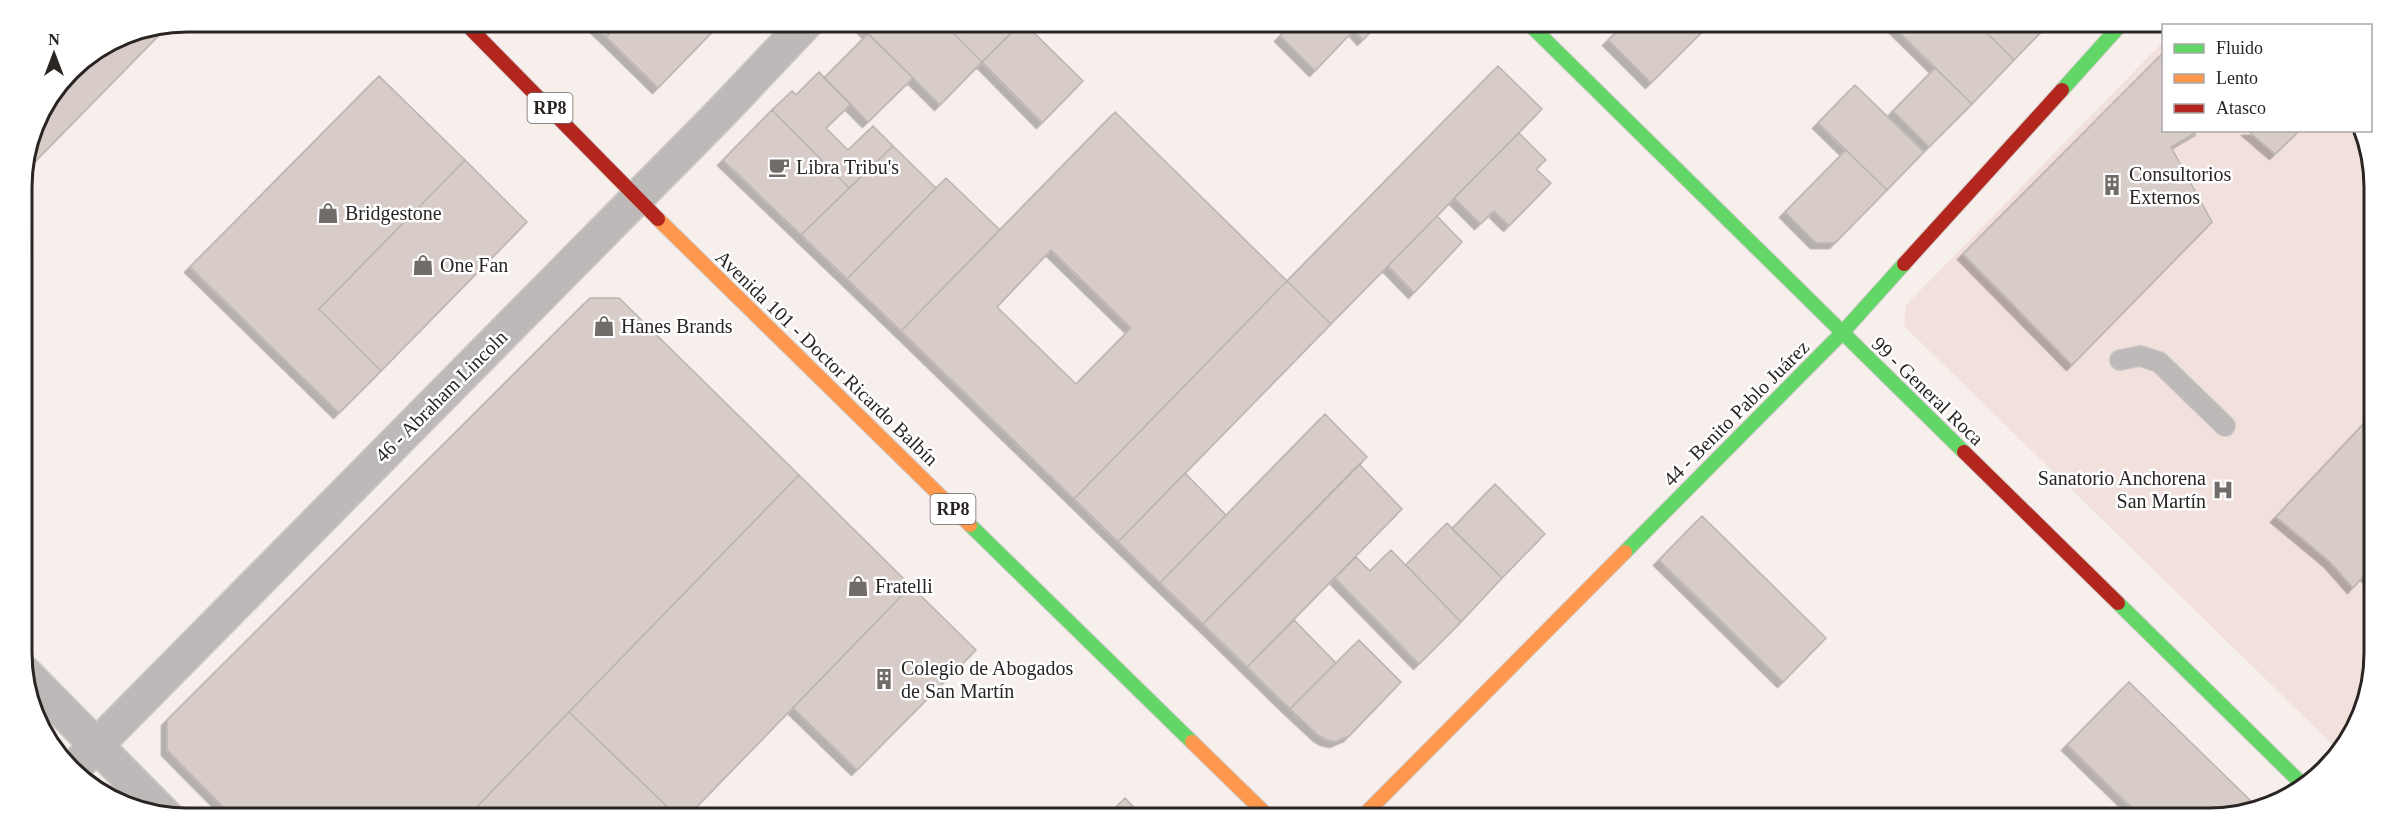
<svg xmlns="http://www.w3.org/2000/svg" width="2396" height="840" viewBox="0 0 2396 840" font-family="Georgia,serif">
	<style>
		.built { fill: #f1e0db }
		.building { fill: #d7ccc8; stroke: #bab4b1; stroke-width: 1.5; fill-rule: evenodd; filter: url(#shadow) }
		.lines { fill: none; stroke-linecap: round; stroke-linejoin: round }
		.lane-casing { stroke: #d1cbc9; stroke-width: 22 }
		.street-casing { stroke: #d1cbc9; stroke-width: 36 }
		.fast-casing { stroke: #d1cbc9; stroke-width: 16 }
		.slow-casing { stroke: #d1cbc9; stroke-width: 16 }
		.jam-casing { stroke: #d1cbc9; stroke-width: 16 }
		.lane { stroke: #bcb9b8; stroke-width: 20 }
		.street { stroke: #bcb9b8; stroke-width: 33 }
		.fast { stroke: #63d668; stroke-width: 14 }
		.slow { stroke: #ff974d; stroke-width: 14 }
		.jam { stroke: #b3261e; stroke-width: 14 }
		.labels { text-anchor: middle; dominant-baseline: central; stroke-width: 5; stroke-linejoin: round; paint-order: stroke }
		.shield { fill: #fff; stroke: #6a6665; stroke-width: 1.5 }
		.shield-label { font-size: 18px; font-weight: bold; fill: #2a2523 }
		.poi-label { font-size: 20px; fill: #2a2523; stroke: #fff; text-anchor: start }
		.street-label { font-size: 20px; fill: #2a2523; stroke: #fff }
		.rim { fill: none; stroke: #2a2523; stroke-width: 3 }
	</style>
	<defs>
		<filter id="shadow"><feDropShadow dx="-5.5" dy="5.5" stdDeviation="0" flood-color="#0004"/></filter>
	</defs>
	<rect width="100%" height="100%" fill="#f7efec"/>
	<path class="built" d="M2163,42L2164,130L2358,131L2374,165L2375,653L2366,706L2336,748L1904,326L1906,305Z"/>
	<path class="building" d="M589,21H622L606,37Z
		M622,21H723L658,88L606,37Z
		M860,21H941L982,62L940,105L858,23Z
		M941,21H1012L1018,26L982,62Z
		M1022,21H1042L1032,31Z
		M1295,21H1381L1363,40L1354,30L1315,71L1280,36Z
		M1628,21H1713L1651,83L1608,40Z
		M1888,21H1975L2014,60L1972,104Z
		M1975,21H2052L2014,60Z
		M2194,21H2209L2237,26H2190Z
		M1023,22L1083,81L1042,123L982,62Z
		M170,24L22,175L38,113L77,62L124,34Z
		M868,34L913,78L868,122L824,78Z
		M2164,52V130H2200L2171,147L2212,222L2072,365L1963,254Z
		M1498,66L1542,109L1331,324L1287,281Z
		M1935,68L1972,104L1929,147L1893,111Z
		M819,72L851,104L826,128L848,150L873,126L893,146L849,188L772,110L792,91L796,95Z
		M379,76L465,160L319,309L381,371L339,413L190,267Z
		M1855,85L1924,152L1887,190L1818,123Z
		M772,110L849,188L801,235L723,160Z
		M1115,112L1287,281L1074,499L901,331ZM1051,250L1131,328L1076,384L997,307Z
		M2247,130H2300L2275,154Z
		M1519,133L1546,160L1536,169L1551,183L1509,226L1494,211L1480,224L1454,198Z
		M893,146L936,188L847,279L801,235Z
		M1846,150L1887,190L1835,243H1816L1785,212Z
		M465,160L527,222L381,371L319,309Z
		M946,178L1000,230L901,331L847,279Z
		M1437,216L1462,242L1414,293L1388,266Z
		M1287,281L1331,324L1118,542L1074,499Z
		M590,298H619L799,475L465,819H235L167,750V720Z
		M2374,413L2375,583L2365,574L2353,588L2330,562L2276,517Z
		M1325,414L1367,457L1203,624L1160,583Z
		M1359,464L1402,509L1247,667L1203,624Z
		M1185,473L1226,515L1160,583L1118,542Z
		M799,475L911,586L685,819H680L569,712Z
		M1495,484L1545,534L1502,578L1452,529Z
		M1702,516L1826,638L1783,682L1659,560Z
		M1447,523L1502,578L1461,622L1406,565Z
		M1391,550L1461,622L1419,664L1335,578L1356,557L1370,571Z
		M911,586L976,650L857,770L793,708Z
		M1294,620L1336,663L1290,709L1247,667Z
		M1359,640L1401,682L1349,736L1335,742L1326,740L1319,736L1290,709Z
		M2129,682L2255,805L2220,819H2143L2067,745Z
		M569,712L680,819H465Z
		M1125,798L1145,819H1104Z"/>
	<g class="lines">
		<defs>
			<path id="lane" d="M2120,360L2140,356L2159,362L2225,426"/>
			<path id="street" d="M24,672L166,816
				M73,769L720,114L808,21"/>
			<path id="fast" d="M1526,21L1964,452
				M2062,90L2124,21
				M970,525L1192,742
				M1625,552L1842,333L1904,264
				M2118,603L2305,787"/>
			<path id="slow" d="M658,219L970,525
				M1192,742L1271,819
				M1360,819L1625,552"/>
			<path id="jam" d="M463,21L658,219
				M1904,264L2062,90
				M1964,452L2118,603"/>
		</defs>
		<use href="#lane" class="lane-casing"/>
		<use href="#street" class="street-casing"/>
		<use href="#fast" class="fast-casing"/>
		<use href="#slow" class="slow-casing"/>
		<use href="#jam" class="jam-casing"/>
		<use href="#lane" class="lane"/>
		<use href="#street" class="street"/>
		<use href="#fast" class="fast"/>
		<use href="#slow" class="slow"/>
		<use href="#jam" class="jam"/>
	</g>
	<defs>
		<symbol id="cafe-bare" viewBox="-9 -9 18 18"><path d="M-5.5-4.5H6V0H3Q3 3.5 0 3.5H-2.5Q-5.5 3.5-5.5 0ZM3-3.2v2h1.7v-2ZM-6 4.5H4V6H-6Z" fill="#726c69" stroke="#fff" stroke-width="2.5" paint-order="stroke"/></symbol>
		<symbol id="building-bare" viewBox="-9 -9 18 18"><path d="M-4-6H4V6H1V3H-1V6H-4ZM-2.5-4.3h1.7v1.8h-1.7ZM.8-4.3h1.7v1.8H.8ZM-2.5-1h1.7V.8h-1.7ZM.8-1h1.7V.8H.8Z" fill="#726c69" stroke="#fff" stroke-width="2.5" paint-order="stroke"/></symbol>
		<symbol id="shop-bare" viewBox="-9 -9 18 18"><path d="M-5-2.5h2.3a2.7 3.5 0 0 1 5.4 0H5L5.5 6h-11ZM-1.5-2.5h3a1.5 2.3 0 0 0-3 0Z" fill="#726c69" stroke="#fff" stroke-width="2.5" paint-order="stroke"/></symbol>
		<symbol id="hospital-bare" viewBox="-9 -9 18 18"><path d="M-5-5h3v3.5h4V-5h3V5h-3V1.5h-4V5h-3Z" fill="#726c69" stroke="#fff" stroke-width="2.5" paint-order="stroke"/></symbol>
	</defs>
	<g fill-rule="evenodd">
		<use href="#cafe-bare" x="764" y="152" width="30" height="30"/>
		<use href="#building-bare" x="2097" y="170" width="30" height="30"/>
		<use href="#shop-bare" x="313" y="198" width="30" height="30"/>
		<use href="#shop-bare" x="408" y="250" width="30" height="30"/>
		<use href="#shop-bare" x="589" y="311" width="30" height="30"/>
		<use href="#hospital-bare" x="2208" y="475" width="30" height="30"/>
		<use href="#shop-bare" x="843" y="571" width="30" height="30"/>
		<use href="#building-bare" x="869" y="664" width="30" height="30"/>
	</g>
	<g class="labels">
		<g class="shield">
			<rect x="527.5" y="93" width="45" height="30" rx="4.5"/>
			<rect x="930.5" y="494" width="45" height="30" rx="4.5"/>
		</g>
		<g class="shield-label">
			<text x="550" y="108">RP8</text>
			<text x="953" y="509">RP8</text>
		</g>
		<g class="poi-label">
			<text x="796" y="167">Libra Tribu's</text>
			<text x="2129" y="174">Consultorios<tspan x="2129" dy="23">Externos</tspan></text>
			<text x="345" y="213">Bridgestone</text>
			<text x="440" y="265">One Fan</text>
			<text x="621" y="326">Hanes Brands</text>
			<text x="2206" y="478" text-anchor="end">Sanatorio Anchorena<tspan x="2206" dy="23">San Martín</tspan></text>
			<text x="875" y="586">Fratelli</text>
			<text x="901" y="668">Colegio de Abogados<tspan x="901" dy="23">de San Martín</tspan></text>
		</g>
		<g class="street-label">
			<text transform="translate(827 358) rotate(44)">Avenida 101 - Doctor Ricardo Balbín</text>
			<text transform="translate(1928 391) rotate(44)">99 - General Roca</text>
			<text transform="translate(441 396) rotate(-45)">46 - Abraham Lincoln</text>
			<text transform="translate(1736 413) rotate(-45)">44 - Benito Pablo Juárez</text>
		</g>
	</g>
	<path d="M0 0H2396V840H0ZM187 32H2209A155 155 0 0 1 2364 187V653A155 155 0 0 1 2209 808H187A155 155 0 0 1 32 653V187A155 155 0 0 1 187 32Z" fill="#fff" fill-rule="evenodd"/>
	<path class="rim" d="M187 32H2209A155 155 0 0 1 2364 187V653A155 155 0 0 1 2209 808H187A155 155 0 0 1 32 653V187A155 155 0 0 1 187 32Z"/>
	<rect x="2162" y="24" width="210" height="108" fill="#ffffff" stroke="#aaa8a7" stroke-width="1.5"/>
	<rect x="2174" y="44" width="30" height="9" fill="#63d668" stroke="#aaa8a7" stroke-width="1.5"/>
	<text x="2216" y="54" font-size="18" fill="#2a2523">Fluido</text>
	<rect x="2174" y="74" width="30" height="9" fill="#ff974d" stroke="#aaa8a7" stroke-width="1.5"/>
	<text x="2216" y="84" font-size="18" fill="#2a2523">Lento</text>
	<rect x="2174" y="104" width="30" height="9" fill="#b3261e" stroke="#aaa8a7" stroke-width="1.5"/>
	<text x="2216" y="114" font-size="18" fill="#2a2523">Atasco</text>
	<g transform="translate(54 54)" stroke="#ffffff" stroke-width="4.5" paint-order="stroke">
	<path d="M0-4.5L10 22L0 15L-10 22Z" fill="#2a2523"/>
	<text y="-9" font-size="16" font-weight="bold" text-anchor="middle" fill="#2a2523">N</text>
	</g>
</svg>
